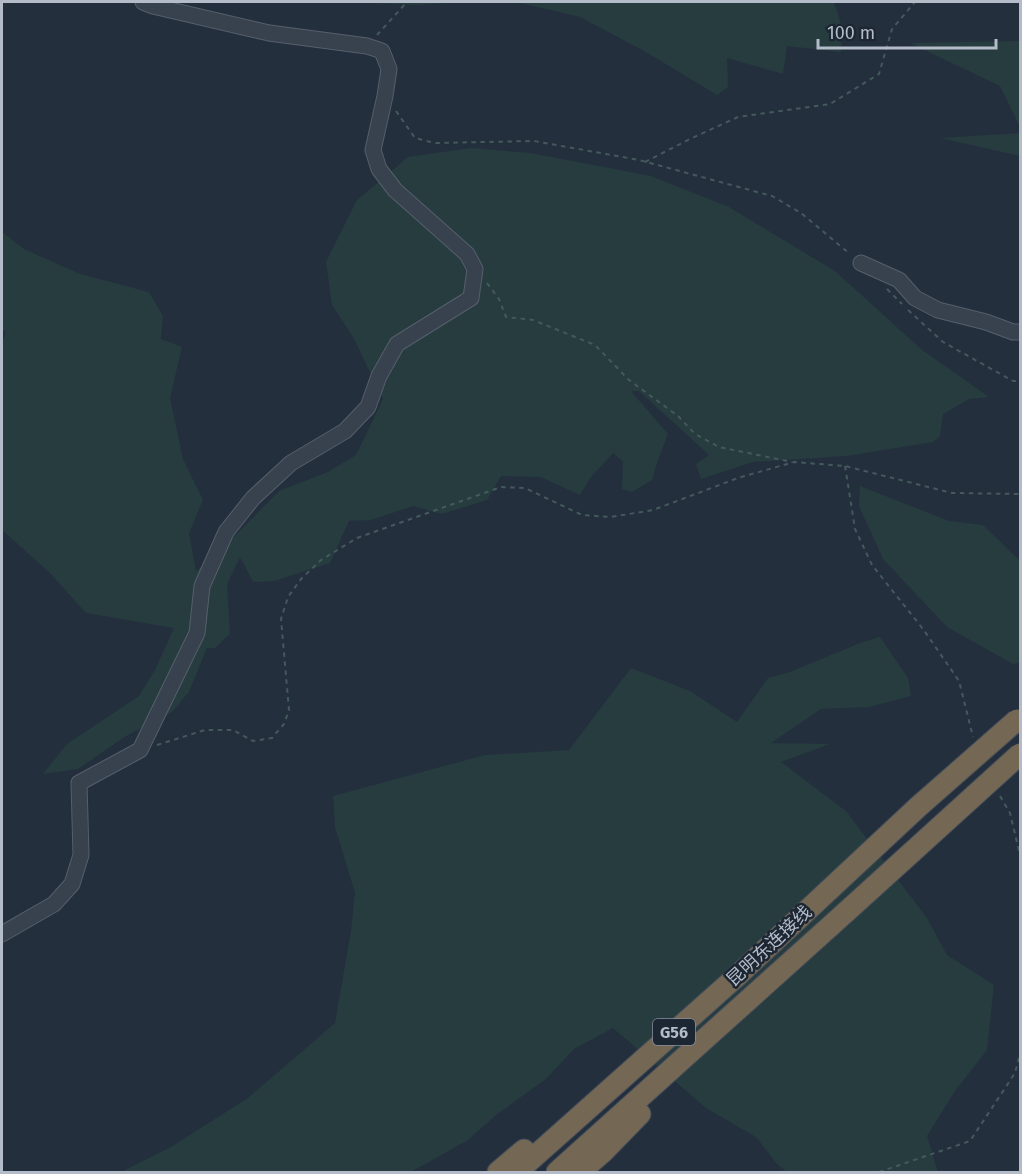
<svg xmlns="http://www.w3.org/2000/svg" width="1022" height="1174" viewBox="0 0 1022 1174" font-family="'Fira Sans','Noto Sans SC',sans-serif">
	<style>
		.green { fill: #263c3f }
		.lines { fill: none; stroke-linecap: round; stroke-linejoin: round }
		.minor-casing { stroke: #565f6c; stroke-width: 17 }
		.highway-casing { stroke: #434c59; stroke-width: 23 }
		.path { stroke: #44595c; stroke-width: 2; stroke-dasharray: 4.5 4.5; stroke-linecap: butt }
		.minor { stroke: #38414e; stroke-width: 15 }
		.highway { stroke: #746855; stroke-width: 21 }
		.highway-bridge-casing { stroke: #434c59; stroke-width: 23; stroke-linecap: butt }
		.highway-bridge { stroke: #746855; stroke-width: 21 }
		.labels { text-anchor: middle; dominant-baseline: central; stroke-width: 5; stroke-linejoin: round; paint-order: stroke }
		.shield { fill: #1d2633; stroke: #878f9c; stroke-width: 1.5 }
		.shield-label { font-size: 16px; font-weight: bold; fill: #b4bcc9 }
		.street-label { font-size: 18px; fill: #b4bcc9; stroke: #1d2633 }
	</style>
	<rect width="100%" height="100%" fill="#242f3e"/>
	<path class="green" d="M353,2H467L414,5Z
		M516,2H834L842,27L841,52L787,46L783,74L727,58L728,87L717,95L646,52L580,17Z
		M1020,41V127L1000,86L910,43Z
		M1020,133V156L940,138Z
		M471,148L530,153L651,176L729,207L835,271L921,349L989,397L969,399L943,414L940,436L933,442L847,456L753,462L701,479L696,464L709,455L639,391H631L668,434L657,463L652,480L632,492L622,489L623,462L613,453L591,477L580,495L541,477L501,476L487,500L442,514L413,506L371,520L349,521L330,563L274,581L253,582L240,557L227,584L230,634L215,648H207L189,692L172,712L126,736L78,769L43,774L67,744L139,696L155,670L174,628L86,613L49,572L2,530V342L6,333L2,329V232L24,249L80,274L149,292L163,316L161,339L182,347L170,398L183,459L203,500L189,533L196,571L227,544L279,491L328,472L356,455L383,399L353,337L332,305L326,262L357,200L408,157Z
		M860,486L949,521L983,525L1020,561V663L1013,664L947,627L883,559L859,506Z
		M880,637L908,678L911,696L869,707L821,709L771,743L830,744L781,762L846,811L927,918L947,955L994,985L987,1050L955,1091L927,1136L938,1172H787L777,1164L756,1137L706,1108L613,1028L574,1049L546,1079L496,1115L468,1140L411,1172H121L171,1147L248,1098L335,1023L351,931L355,893L335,827L333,796L485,755L569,750L631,668L690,691L737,722L768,678L790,672L860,643Z"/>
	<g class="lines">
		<defs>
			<path id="minor" d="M861,263L899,280L915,298L938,310L986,322L1013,332H1020
				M2,934L54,904L72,884L81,855L79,783L140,750L197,633L202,586L226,532L253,498L291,463L345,431L368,407L379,376L397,344L471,298L475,269L467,254L395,190L379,169L373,150L385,96L389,69L382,51L367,46L269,33L153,6L143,2"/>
			<path id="highway" d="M498,1172L524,1150
				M517,1172L736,977L829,890
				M557,1172L846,912
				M580,1172L604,1151L640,1114"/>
		</defs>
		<use href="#minor" class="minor-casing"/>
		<use href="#highway" class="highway-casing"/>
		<path class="path" d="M377,35L407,2
			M396,111L415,138L435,143L534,141L639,160L772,196L801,213L850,254
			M645,162L690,139L738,117L830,104L879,74L892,29L915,2
			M487,283L499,299L506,317L533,320L595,345L629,380L678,416L695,434L719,447L792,462
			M887,289L902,304
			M908,310L943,342L1013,381H1020
			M845,466L855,529L872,565L923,629L959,681L973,737
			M157,745L205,730H233L253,741L272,738L284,724L289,710L281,619L288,597L301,579L321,560L357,538L501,487L525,488L582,515L611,517L653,510L738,478L794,462L845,466L952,493L1020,494
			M1000,796L1010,813L1020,855
			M879,1172L970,1141L1015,1073L1020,1054"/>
		<use href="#minor" class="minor"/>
		<use href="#highway" class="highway"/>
		<defs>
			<path id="highway-bridge" d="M829,890L919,806L1017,720
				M846,912L1020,754"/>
		</defs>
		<use href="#highway-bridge" class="highway-bridge-casing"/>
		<use href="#highway-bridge" class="highway-bridge"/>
	</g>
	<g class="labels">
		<rect class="shield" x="653" y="1019" width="42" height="26" rx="4.5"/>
		<g class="shield-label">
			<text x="674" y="1032">G56</text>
		</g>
		<g class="street-label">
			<text transform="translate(769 946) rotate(-43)">昆明东连接线</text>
		</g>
	</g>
	<rect width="1022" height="1174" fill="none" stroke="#b4bcc9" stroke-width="6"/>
	<path d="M818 39v9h178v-9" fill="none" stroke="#b4bcc9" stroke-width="3"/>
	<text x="827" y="39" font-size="18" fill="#b4bcc9" stroke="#1d2633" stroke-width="4.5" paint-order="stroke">100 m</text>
</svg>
